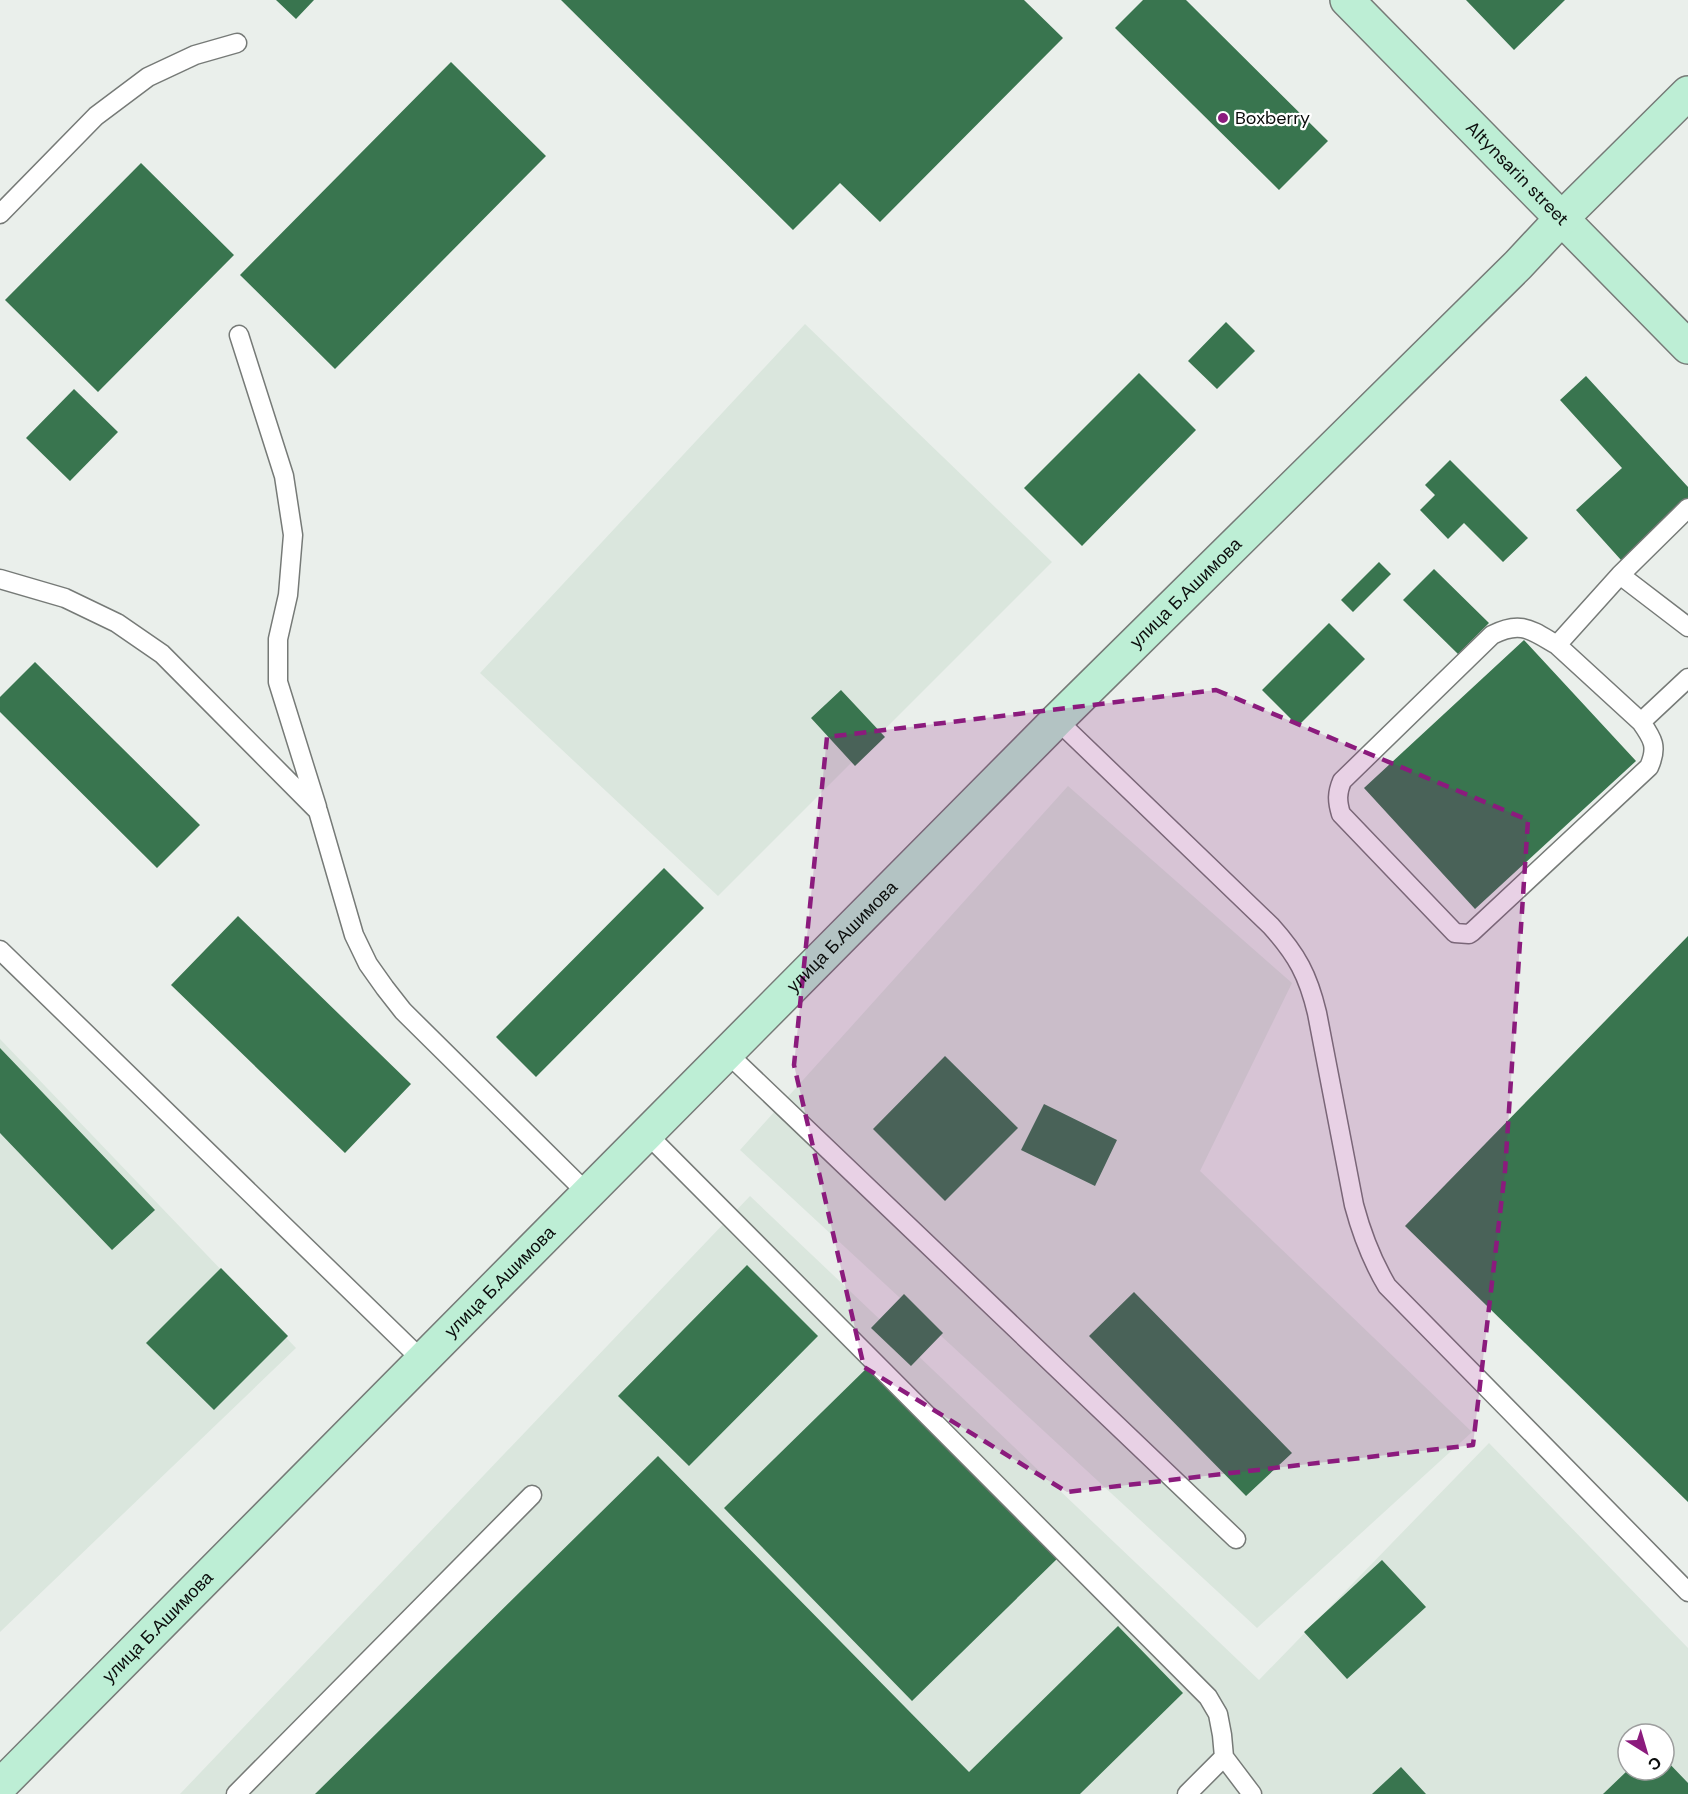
<svg xmlns="http://www.w3.org/2000/svg" width="1688" height="1794" viewBox="0 0 1688 1794" font-family="'DM Sans',sans-serif">
	<style>
		.built { fill: #dae6dd; fill-rule: evenodd }
		.building { fill: #39754f }
		.lines { fill: none; stroke-linecap: round; stroke-linejoin: round }
		.lane-casing { stroke: #767a77; stroke-width: 21 }
		.secondary-casing { stroke: #767a77; stroke-width: 36 }
		.lane { stroke: #fff; stroke-width: 18 }
		.secondary { stroke: #bdeed5; stroke-width: 33 }
		.marked { fill: #8b1b7d; fill-opacity: 0.2; stroke: #8b1b7d; stroke-width: 4.5; stroke-dasharray: 12 8; stroke-linejoin: round }
		.poi-dot { fill: #8b1b7d; stroke: #fff; stroke-width: 2 }
		.labels { text-anchor: middle; dominant-baseline: central; stroke-width: 4.5; stroke-linejoin: round; paint-order: stroke }
		.poi-label { font-size: 18px; fill: #0b0d0c; stroke: #fff; text-anchor: start }
		.street-label { font-size: 18px; fill: #0b0d0c; stroke: #fff }
	</style>
	<rect width="100%" height="100%" fill="#eaefeb"/>
	<path class="built" d="M805,324L1052,562L718,896L480,673Z
		M1068,786L1292,983L1200,1171L1472,1432L1257,1628L740,1150Z
		M0,1039L296,1348L0,1632Z
		M750,1196L1259,1680L1489,1443L1688,1648V1794H180ZM1628,1734H1664V1770H1628Z"/>
	<path class="building" d="M276,0H314L296,19Z
		M561,0H1024L1063,38L880,222L840,183L793,230Z
		M1143,0H1186L1328,141L1279,190L1115,28Z
		M1466,0H1565L1514,50Z
		M451,62L546,156L335,369L240,275Z
		M141,163L234,255L98,392L5,300Z
		M1226,322L1255,351L1217,389L1188,361Z
		M1139,373L1196,430L1082,546L1024,488Z
		M1586,376L1688,487V498L1621,560L1576,510L1622,468L1560,400Z
		M74,389L118,432L70,481L26,438Z
		M1450,460L1528,538L1503,562L1464,523L1448,539L1420,510L1435,495L1425,485Z
		M1379,562L1391,574L1353,612L1341,600Z
		M1434,569L1489,623L1458,654L1403,600Z
		M1329,623L1365,659L1298,726L1262,690Z
		M1524,640L1636,761L1475,909L1364,788Z
		M35,662L200,825L157,868L0,712V697Z
		M841,690L885,737L855,766L811,718Z
		M664,868L704,908L536,1077L496,1037Z
		M238,916L411,1084L345,1153L171,985Z
		M1688,936V1502L1405,1226Z
		M0,1048L155,1210L112,1250L0,1133Z
		M945,1056L1018,1128L945,1201L873,1129Z
		M1044,1104L1117,1140L1095,1186L1021,1150Z
		M747,1265L818,1336L689,1466L618,1396Z
		M221,1268L288,1336L214,1410L146,1343Z
		M1134,1292L1292,1453L1246,1496L1089,1336Z
		M904,1294L943,1333L911,1366L871,1328Z
		M871,1364L1060,1556L912,1701L724,1508Z
		M658,1456L969,1772L1118,1626L1183,1693L1080,1794H315Z
		M1382,1560L1426,1607L1347,1679L1304,1632Z
		M1664,1758L1688,1783V1794H1603L1628,1770H1664Z
		M1401,1767L1426,1794H1372Z"/>
	<g class="lines">
		<defs>
			<path id="lane" d="M0,214L96,116L148,77L195,55L237,43
				M239,335L284,476L293,535L288,595L278,639V682L317,807
				M1620,575L1688,627
				M0,579L65,598L117,623L162,654L318,811L354,935L368,964L385,988L403,1011L587,1193
				M1557,645L1641,722C1653,739 1658,747 1649,767L1472,932L1469,934L1455,933L1341,814C1337,801 1337,793 1342,781L1492,635C1521,620 1531,630 1557,645L1620,575L1688,508
				M1057,720L1271,926C1297,955 1308,975 1317,1013L1354,1205C1362,1235 1371,1259 1387,1286L1688,1592
				M1641,722L1688,678
				M0,950L422,1360
				M727,1053L1236,1539
				M647,1134L1208,1697L1218,1714L1222,1735L1224,1757L1187,1794
				M1224,1757L1252,1794
				M236,1794L532,1495"/>
			<g id="secondary">
				<path id="s1" d="M1347,0L1688,347"/>
				<path id="s2" d="M0,1786L1057,720L1518,265L1562,218L1688,93"/>
			</g>
		</defs>
		<use href="#lane" class="lane-casing"/>
		<use href="#secondary" class="secondary-casing"/>
		<use href="#lane" class="lane"/>
		<use href="#secondary" class="secondary"/>
	</g>
	<path class="marked" d="M1216,690L1528,820L1505,1171L1473,1445L1067,1492L864,1367L794,1065L827,737Z"/>
	<circle class="poi-dot" cx="1223" cy="118" r="6"/>
	<g class="labels">
		<g class="poi-label">
			<text x="1235" y="118">Boxberry</text>
		</g>
		<g class="street-label">
			<text stroke="none"><textPath href="#s1" startOffset="243">Altynsarin street</textPath></text>
			<text stroke="none"><textPath href="#s2" startOffset="1682">улица Б.Ашимова</textPath></text>
			<text stroke="none"><textPath href="#s2" startOffset="1196">улица Б.Ашимова</textPath></text>
			<text stroke="none"><textPath href="#s2" startOffset="710">улица Б.Ашимова</textPath></text>
			<text stroke="none"><textPath href="#s2" startOffset="224">улица Б.Ашимова</textPath></text>
		</g>
	</g>
	<g transform="translate(1646 1752) rotate(143)"><circle r="28" fill="#ffffff" stroke="#9d9e9e" stroke-width="1.5"/>
	<path d="M0-4.5L10 22L0 15L-10 22Z" fill="#8b1b7d"/>
	<text y="-9" font-size="16" font-weight="bold" text-anchor="middle" fill="#0b0d0c">С</text>
	</g>
</svg>
